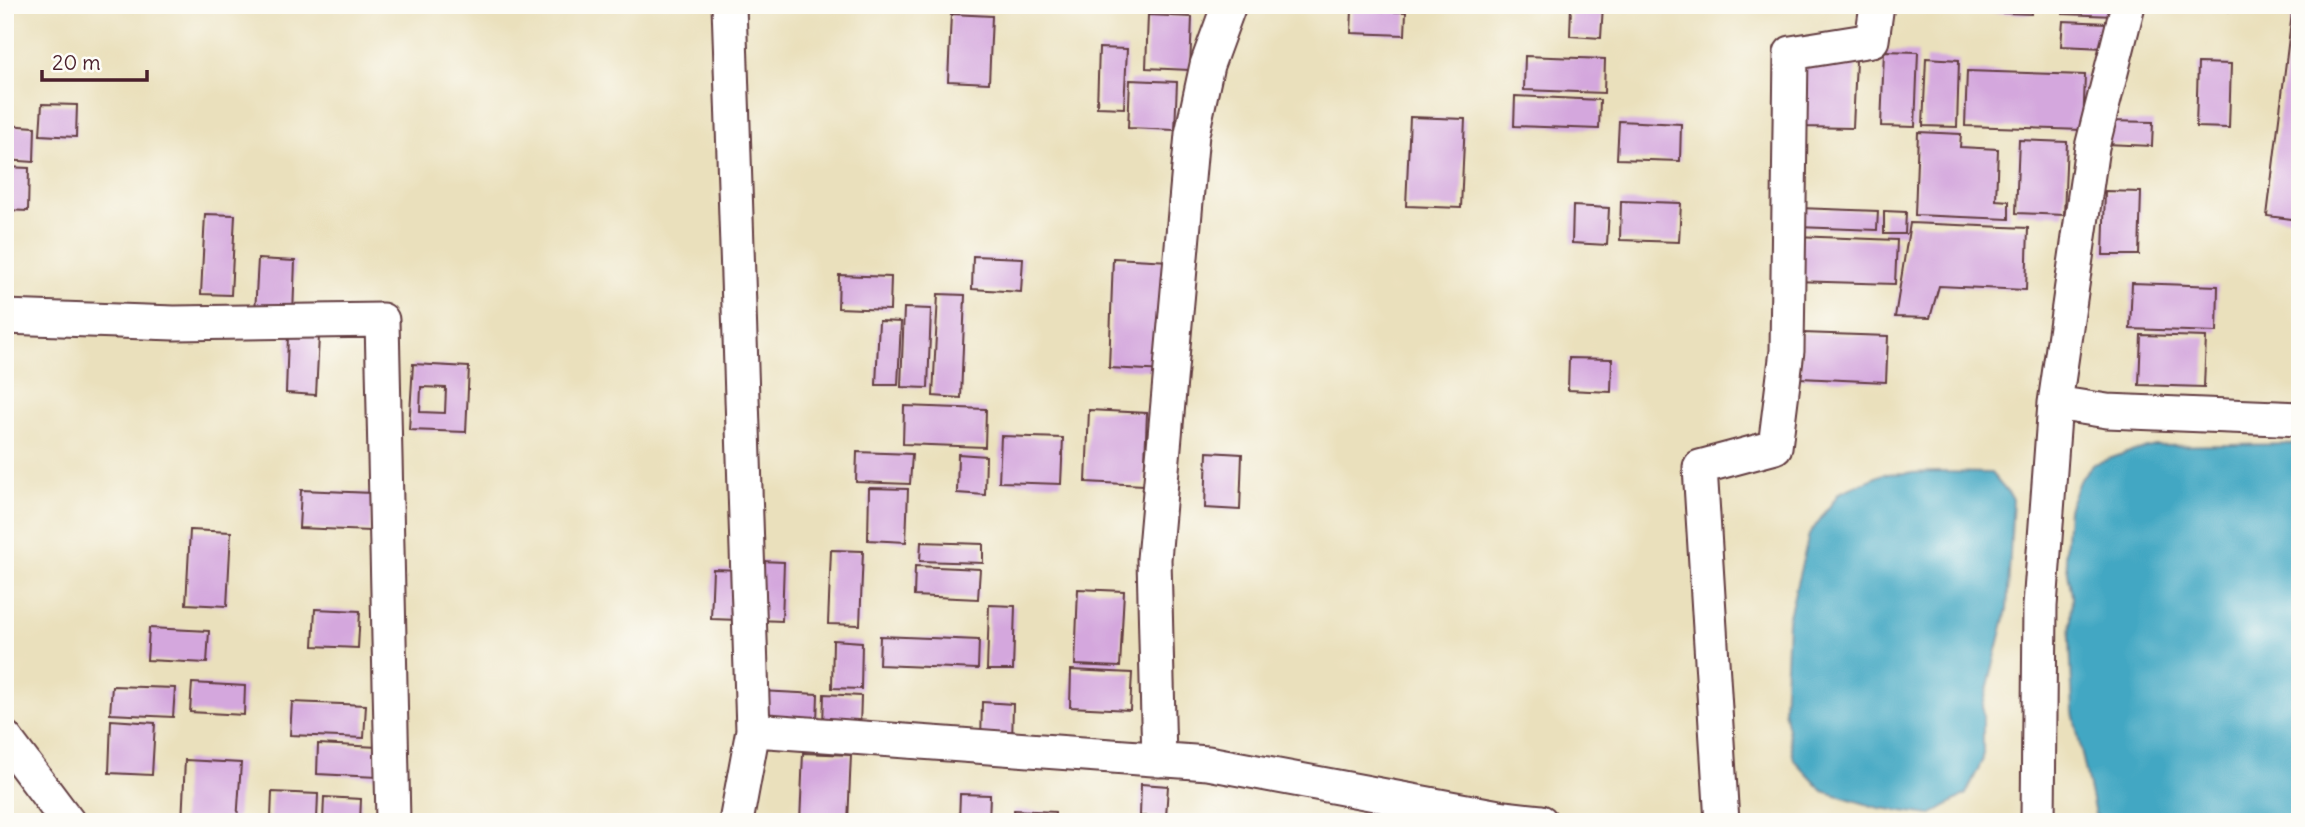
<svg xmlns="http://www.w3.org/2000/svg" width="2305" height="827" viewBox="0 0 2305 827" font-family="Delius,sans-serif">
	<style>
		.water { fill: #43a7c3; stroke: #466377; stroke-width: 2 }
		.building { fill: #d4a7dd; fill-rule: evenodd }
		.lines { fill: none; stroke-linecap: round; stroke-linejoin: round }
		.street-casing { stroke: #623c41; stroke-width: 37 }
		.street { stroke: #fff; stroke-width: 33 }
	</style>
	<rect width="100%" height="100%" fill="#fdfcf7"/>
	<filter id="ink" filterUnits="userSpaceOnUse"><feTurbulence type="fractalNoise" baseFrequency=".0143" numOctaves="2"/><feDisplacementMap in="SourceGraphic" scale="14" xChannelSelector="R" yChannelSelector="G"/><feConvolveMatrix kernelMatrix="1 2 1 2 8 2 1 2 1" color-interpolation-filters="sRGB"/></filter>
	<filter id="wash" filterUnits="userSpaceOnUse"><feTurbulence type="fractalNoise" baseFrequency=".00686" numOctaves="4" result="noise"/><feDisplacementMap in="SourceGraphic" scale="28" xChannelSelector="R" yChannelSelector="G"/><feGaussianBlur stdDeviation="1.57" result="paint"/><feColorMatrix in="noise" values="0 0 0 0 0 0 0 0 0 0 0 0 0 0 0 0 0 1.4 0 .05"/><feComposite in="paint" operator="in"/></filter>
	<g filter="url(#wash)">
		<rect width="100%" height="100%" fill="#eae0bc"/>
		<path class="water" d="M2300,444V818L2214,822H2113L2095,815L2073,712L2070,639L2072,596L2065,554L2068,509L2079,481L2094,464L2126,453L2155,446Z
			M1937,472L1991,473L2013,499L2007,610L1983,706V759L1966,794L1930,815L1879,808L1823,791L1794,760L1784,710L1788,620L1809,535L1839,493L1883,474Z"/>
		<g id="blocks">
			<path class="building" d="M1571,5H1603L1601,38L1570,36Z
				M1976,5H2032V14L1976,12Z
				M2063,5H2116L2115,16L2063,14Z
				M2227,5H2264V13L2227,11Z
				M2293,5H2300V220L2267,216Z
				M1352,10L1406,12L1405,35L1351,33Z
				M951,14L992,16L989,83L948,81Z
				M1148,15L1192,17L1190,70L1146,68Z
				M2063,21L2107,23L2105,48L2061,46Z
				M1099,48L1127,49L1124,108L1097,107Z
				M1884,51L1918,52L1915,127L1881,126Z
				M1525,56L1605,59L1604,93L1524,90Z
				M1804,58L1856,60L1853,128L1801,127Z
				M1926,58L1959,60L1957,127L1923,126Z
				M2198,63L2231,64L2229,128L2196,127Z
				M1967,71L2085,75L2083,130L1965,126Z
				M1130,80L1177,82L1175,130L1128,128Z
				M1515,96L1600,100L1599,129L1514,126Z
				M42,104L77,105L76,137L40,135Z
				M1410,117L1465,119L1461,208L1406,206Z
				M1619,121L1681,124L1680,161L1617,159Z
				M2107,121L2153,122L2152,146L2106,144Z
				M5,125L35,127L34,162L5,160Z
				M1918,132L1961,134L1960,147L1998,149L1996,200L2009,201V219L1915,215Z
				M2019,140L2067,142L2064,215L2016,213Z
				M5,167L29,168L28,211L5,210Z
				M2105,191L2141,192L2139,255H2103Z
				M1621,201L1681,203L1679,242L1620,240Z
				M1573,206L1609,208L1607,245L1572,243Z
				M1799,208L1878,211L1877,230L1798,227Z
				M1884,211L1906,212L1905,234H1884Z
				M205,214L235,215L231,295L201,294Z
				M1910,223L2028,228L2026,290L1939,286L1930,318L1895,317Z
				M1795,236L1897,240L1895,284L1793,281Z
				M973,256L1023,258L1021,292L972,289Z
				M1113,258L1170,261L1166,371L1109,368Z
				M258,259L295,261L293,315L255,313Z
				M839,275L891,277L890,310L838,308Z
				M2132,283L2218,286L2217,332L2130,329Z
				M938,294L965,295L961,398L933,396Z
				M904,308L931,309L928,388L901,387Z
				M879,321L901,322L898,385H876Z
				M1802,333L1888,336L1886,382L1800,378Z
				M288,335L319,336L316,395L286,393Z
				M2141,335L2206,337L2204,387L2139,385Z
				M1569,358L1612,359L1611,392L1568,390Z
				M413,364L469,367L466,432L409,430ZM421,387L446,388L445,413L420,412Z
				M904,406L986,409L985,447L903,444Z
				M1089,410L1147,413L1144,485L1086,482Z
				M1001,436L1063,438L1061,484L999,482Z
				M857,452L912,454L910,484L856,482Z
				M1207,452L1242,454L1240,510L1205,508Z
				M958,454L986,456L985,495L957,493Z
				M869,488L908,489L906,542L868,540Z
				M301,490L372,493L370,531L299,528Z
				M190,530L231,532L227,606L186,604Z
				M921,542L983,544V563L920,561Z
				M831,550L863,551L860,625L828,624Z
				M760,561L784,562L782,621L757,620Z
				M915,566L980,569L978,599L914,596Z
				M713,569L741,570L739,620L711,619Z
				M1078,589L1124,591L1120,667L1075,665Z
				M989,605L1015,606L1013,670H987Z
				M315,609L360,611L358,648L313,646Z
				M149,628L209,631L207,663L147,660Z
				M880,636L979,640L978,669L879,665Z
				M833,640L862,642L861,689L832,688Z
				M1071,670L1132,673L1130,710L1070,707Z
				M192,683L245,686L244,715L190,712Z
				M112,686L175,688L173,717L110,714Z
				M760,691L818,694L817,722L760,720Z
				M824,694L861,696L860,728L823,726Z
				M292,702L366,705L364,738L290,735Z
				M982,702L1013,704L1012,744L981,742Z
				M111,720L155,723L152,775L109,773Z
				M318,744L378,747L377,777L317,774Z
				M803,753L851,755L848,822H800Z
				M185,760L241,763L237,822H182Z
				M1141,784L1168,786L1166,817L1140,816Z
				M272,792L318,794L317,820L271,819Z
				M960,794L990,795L989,822H959Z
				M324,797L361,799L360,822H323Z
				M1014,810L1055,812V822H1014Z"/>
		</g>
	</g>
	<g filter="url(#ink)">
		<use href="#blocks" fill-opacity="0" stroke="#623c41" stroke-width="2"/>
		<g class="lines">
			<defs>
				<path id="street" d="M729,5L753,730L736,822
					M5,317L174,323L382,320L393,821
					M2055,403L2107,411L2300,419
					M753,730L1208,763L1504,818L1541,822
					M5,738L68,822
					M1159,760L1154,559L1192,134L1207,65L1229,5
					M1722,822L1700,467L1775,447L1787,351L1791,53L1872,40L1877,5
					M2038,822L2040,606L2055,403L2092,147L2128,5"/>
			</defs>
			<use href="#street" class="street-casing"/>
			<use href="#street" class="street"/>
		</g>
	</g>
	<rect width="2305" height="827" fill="none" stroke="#fdfcf7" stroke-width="28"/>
	<path d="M42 70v10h105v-10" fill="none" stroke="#4a1f2b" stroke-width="3.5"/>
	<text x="52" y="70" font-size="21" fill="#4a1f2b" stroke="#fdfcf7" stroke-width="5" paint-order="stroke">20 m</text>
</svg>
